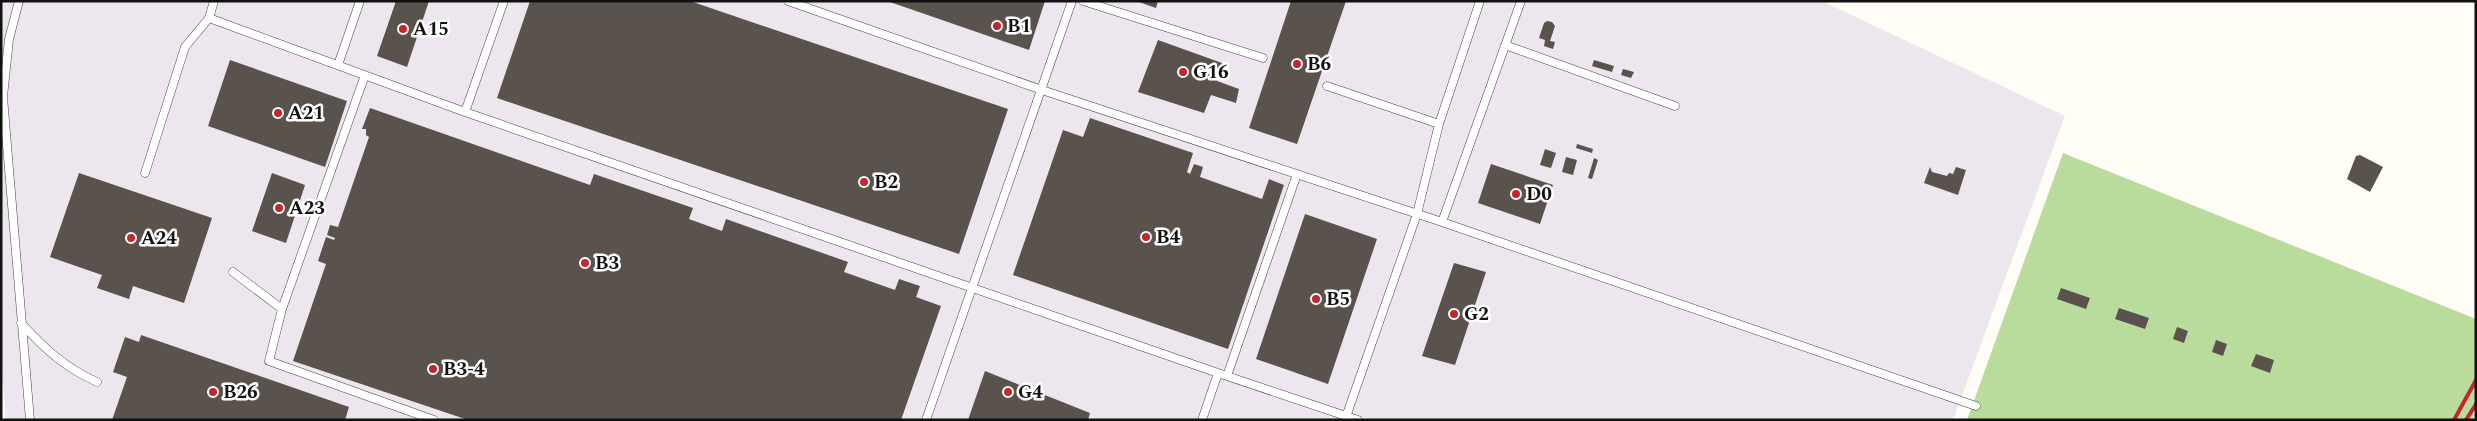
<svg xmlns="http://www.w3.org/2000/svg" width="2477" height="421" viewBox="0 0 2477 421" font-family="Spectral,serif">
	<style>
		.industrial { fill: #eee6ef }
		.forest { fill: #b9dc9c }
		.building { fill: #5a524d }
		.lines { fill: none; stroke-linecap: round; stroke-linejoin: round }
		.service-casing { stroke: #444; stroke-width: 9 }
		.service { stroke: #fff; stroke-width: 8 }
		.rail { stroke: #c4262e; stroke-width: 4 }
		.poi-dot { fill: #c4262e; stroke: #fff; stroke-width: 2 }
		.labels { text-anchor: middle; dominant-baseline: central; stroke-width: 5; stroke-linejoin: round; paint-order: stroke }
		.poi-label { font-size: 19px; font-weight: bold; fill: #111; stroke: #fff; text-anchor: start }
	</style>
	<rect width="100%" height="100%" fill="#fffdf5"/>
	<path class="industrial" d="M1,1H1822L2065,116L1953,420H6L1,357Z"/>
	<path class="forest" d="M2063,153L2476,319V383L2473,420H1967Z"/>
	<path class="building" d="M396,1H429L407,67L377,56Z
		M530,1H690L1008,109L959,254L497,98Z
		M887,1H1045L1029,50Z
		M1136,1H1158L1156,8Z
		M1291,1H1346L1297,144L1249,128Z
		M1547,21L1552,22L1555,26L1550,41L1555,42L1553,49L1544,46L1545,40L1539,38L1544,23Z
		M1158,40L1222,63L1217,81L1239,89L1236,103L1211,95L1204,113L1138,92Z
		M230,60L347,101L325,167L208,126Z
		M1594,60L1614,66L1612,72L1592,66Z
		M1623,69L1634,72L1631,78L1621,75Z
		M370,108L590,185L594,174L693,208L689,219L722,231L726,219L848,262L844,272L895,290L899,279L920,286L916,297L941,306L901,420H468L293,361L326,264L318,261L326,237L334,240L335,238L327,235L330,225L338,227L369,137L366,135V129H362Z
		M1090,118L1193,153L1187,172L1190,174L1194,164L1203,167L1200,177L1262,199L1269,179L1284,185L1228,349L1013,275L1063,130L1083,137Z
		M1577,144L1593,149L1592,153L1576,148Z
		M1545,149L1556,153L1551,168L1540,165Z
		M2360,155L2383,167L2370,192L2347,179L2356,156Z
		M1566,157L1577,160L1573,175L1562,172Z
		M1594,158L1598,160L1592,179L1588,178Z
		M1491,164L1553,185L1540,224L1478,203Z
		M1930,167L1932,172L1947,176L1949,173L1953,174L1956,167L1966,170L1958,195L1924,183Z
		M79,173L212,218L184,303L133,286L129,299L97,288L102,275L50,257Z
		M272,173L305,185L286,243L252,231Z
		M1305,214L1377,239L1328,384L1256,359Z
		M1454,263L1486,272L1455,365L1422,356Z
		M2061,288L2090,298L2086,309L2057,299Z
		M2119,308L2149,318L2145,329L2115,319Z
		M2177,327L2188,331L2184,343L2173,339Z
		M141,335L349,407L345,420H112L127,377L113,372L125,337L139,342Z
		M2216,340L2227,344L2223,356L2212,352Z
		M2256,354L2274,360L2270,373L2251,366Z
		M985,371L1090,413L1088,420H968Z"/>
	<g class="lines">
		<defs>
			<path id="service" d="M19,1L9,39L3,97L30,420
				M788,1L1042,90L1442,222L1521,1
				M1083,1L1263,58
				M209,18L465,112L1218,373L1358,420
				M1505,45L1675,106
				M338,65L360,1
				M365,75L282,309L269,361L434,420
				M1327,86L1439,124
				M465,112L504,1
				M145,173L185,47L209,18L214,1
				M1442,222L1976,406
				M233,272L282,309
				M21,323C45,349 64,367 97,382
				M1227,376L1297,174
				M1347,414L1417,214L1439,124L1480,1
				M926,420L1072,1
				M1202,420L1218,373"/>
		</defs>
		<use href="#service" class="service-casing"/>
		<use href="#service" class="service"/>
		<path class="rail" d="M2454,420L2476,380
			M2466,420L2476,404"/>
	</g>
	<g class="poi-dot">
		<circle cx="997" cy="26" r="5"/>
		<circle cx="403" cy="29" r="5"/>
		<circle cx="1297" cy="64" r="5"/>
		<circle cx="1183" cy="72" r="5"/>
		<circle cx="278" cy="113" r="5"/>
		<circle cx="864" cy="182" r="5"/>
		<circle cx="1516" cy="194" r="5"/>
		<circle cx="279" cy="208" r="5"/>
		<circle cx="1146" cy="237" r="5"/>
		<circle cx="131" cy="238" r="5"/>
		<circle cx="585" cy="263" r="5"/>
		<circle cx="1316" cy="299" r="5"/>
		<circle cx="1454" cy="314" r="5"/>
		<circle cx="433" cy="369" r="5"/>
		<circle cx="213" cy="392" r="5"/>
		<circle cx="1008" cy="392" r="5"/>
	</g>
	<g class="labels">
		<g class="poi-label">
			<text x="1007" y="26">B1</text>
			<text x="413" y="29">A15</text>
			<text x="1307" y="64">B6</text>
			<text x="1193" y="72">G16</text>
			<text x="288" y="113">A21</text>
			<text x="874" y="182">B2</text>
			<text x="1526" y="194">D0</text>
			<text x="289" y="208">A23</text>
			<text x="1156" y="237">B4</text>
			<text x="141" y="238">A24</text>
			<text x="595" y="263">B3</text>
			<text x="1326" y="299">B5</text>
			<text x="1464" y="314">G2</text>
			<text x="443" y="369">B3-4</text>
			<text x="223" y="392">B26</text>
			<text x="1018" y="392">G4</text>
		</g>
	</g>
	<rect width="2477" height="421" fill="none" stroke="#111111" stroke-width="5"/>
</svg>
